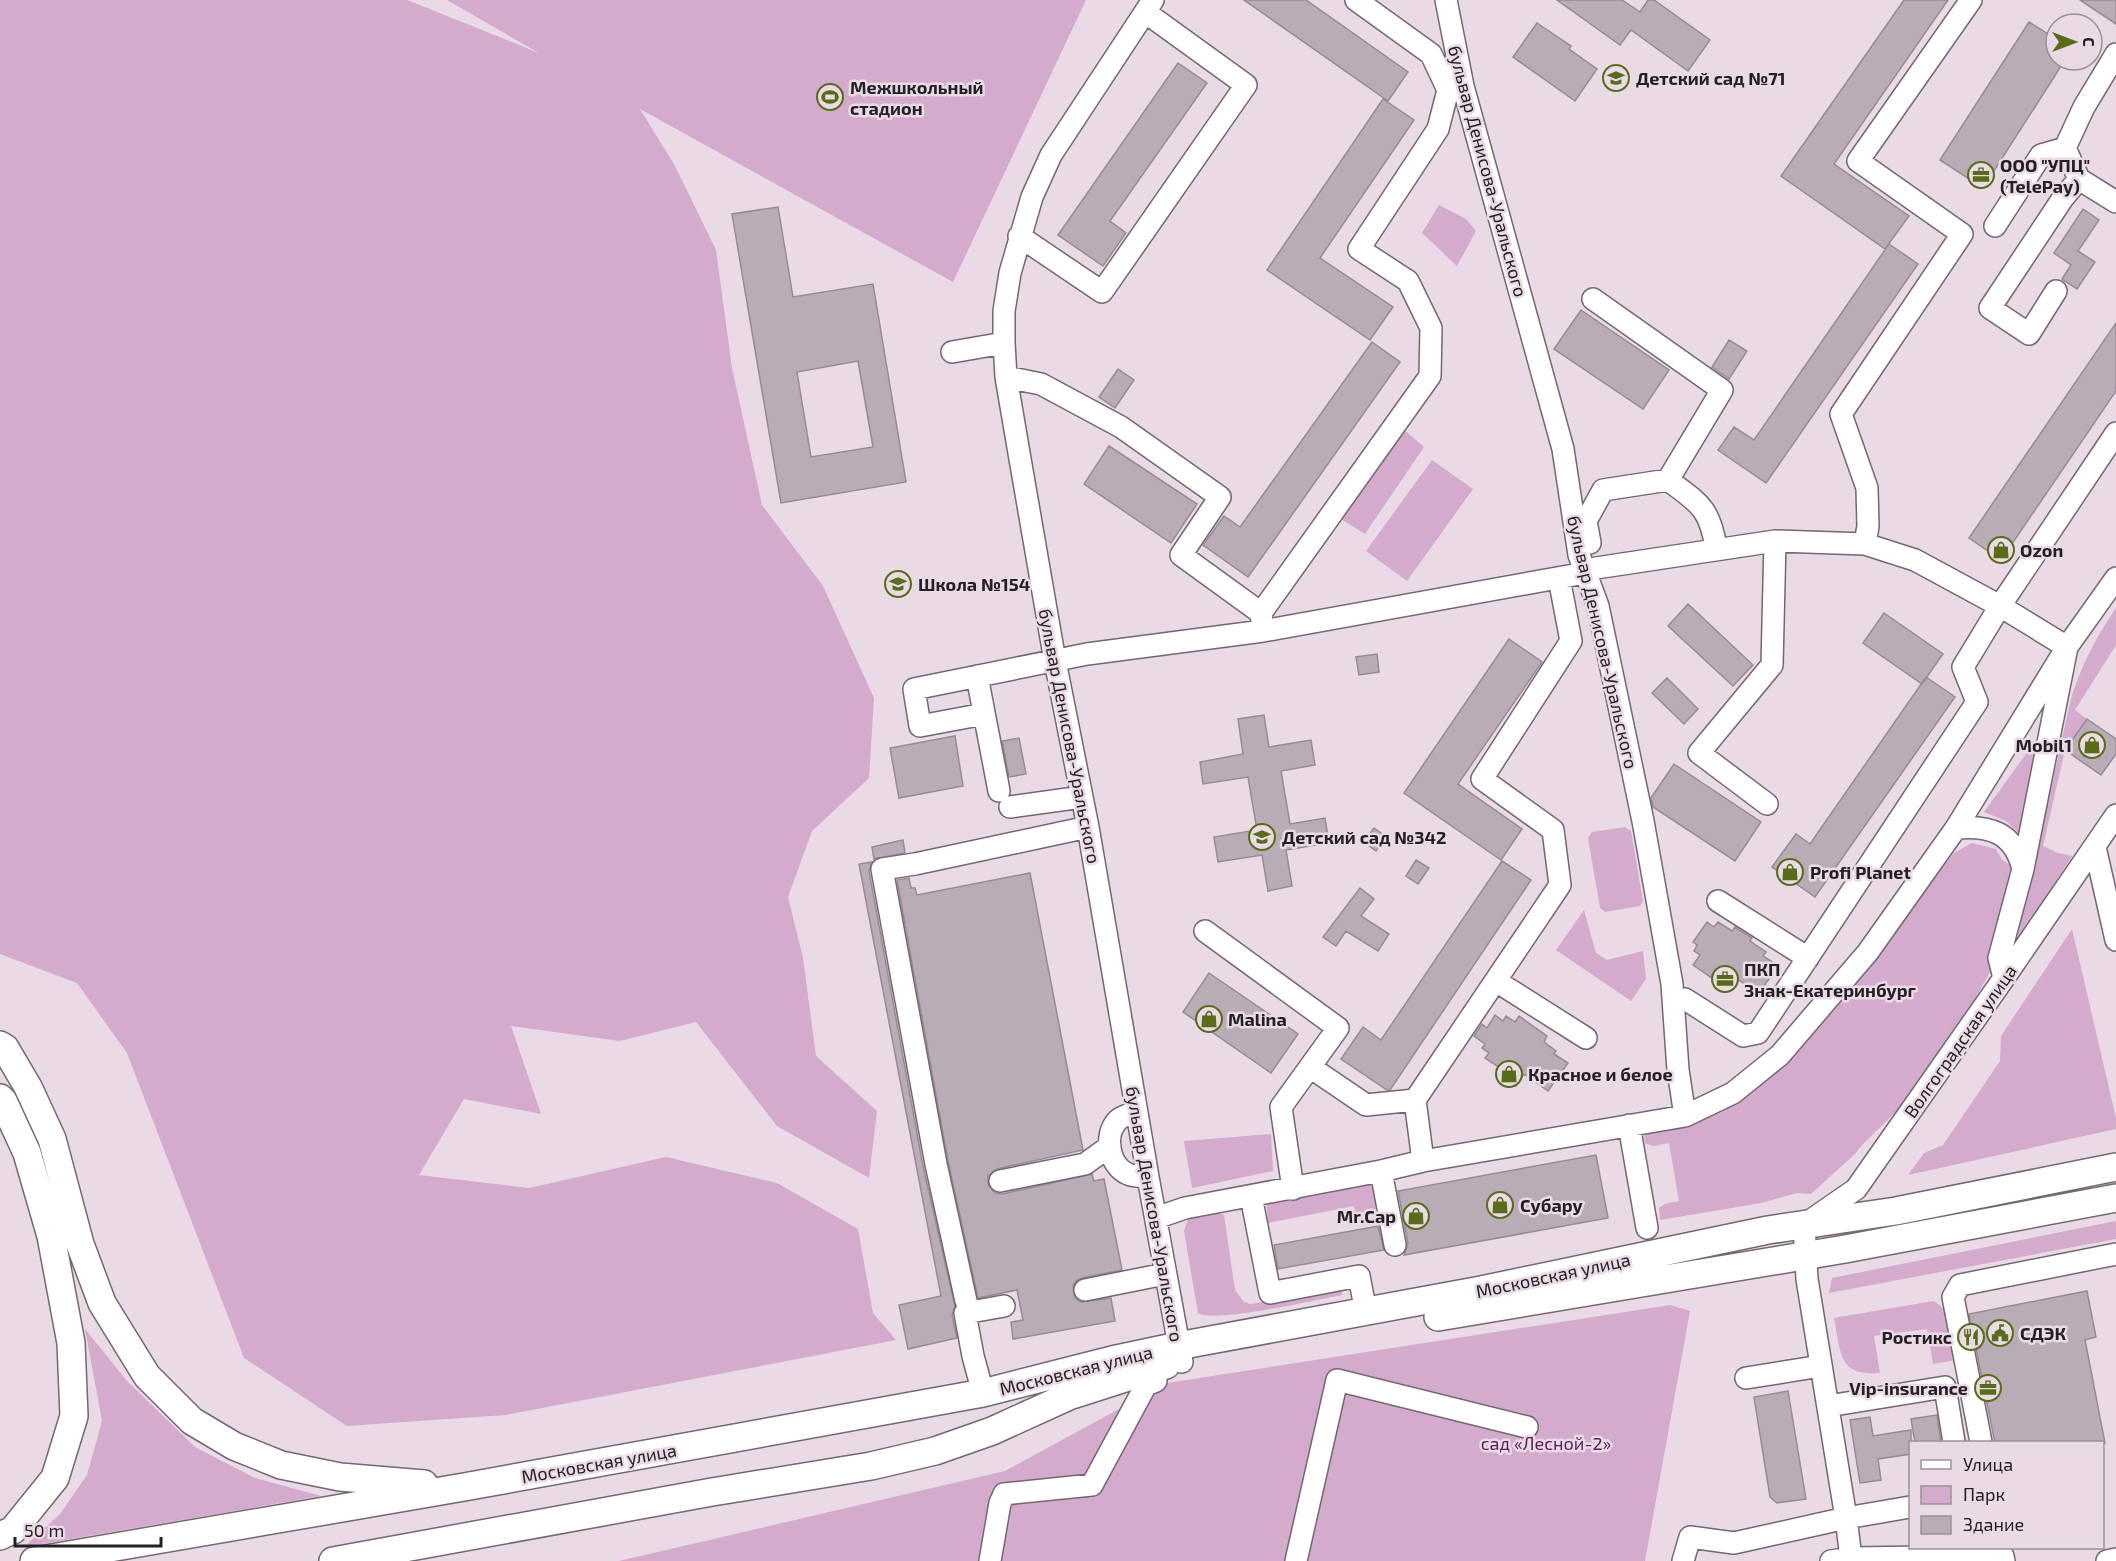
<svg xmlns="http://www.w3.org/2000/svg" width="2116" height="1561" viewBox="0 0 2116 1561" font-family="'Exo 2',sans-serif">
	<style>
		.green { fill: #d4aacd }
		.building { fill: #baacb7; stroke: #988a95; stroke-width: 1.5; fill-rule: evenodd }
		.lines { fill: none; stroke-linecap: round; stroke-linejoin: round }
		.minor-casing { stroke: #736771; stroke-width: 24 }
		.major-casing { stroke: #736771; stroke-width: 30 }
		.minor { stroke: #fff; stroke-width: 21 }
		.major { stroke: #fff; stroke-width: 27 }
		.labels { text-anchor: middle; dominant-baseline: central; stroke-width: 5; stroke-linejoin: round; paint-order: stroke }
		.poi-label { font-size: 18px; font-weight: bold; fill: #252024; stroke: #e9dae6; text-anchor: start }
		.street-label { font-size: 18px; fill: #252024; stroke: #e9dae6 }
		.park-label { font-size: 18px; fill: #5c2055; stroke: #e9dae6 }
	</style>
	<rect width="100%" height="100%" fill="#e9dae6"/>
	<path class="green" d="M0,0H407L539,53L447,0H1086L953,282L640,109L675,166L716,250L732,368L762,505L823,586L874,698L869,778L812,831L788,897L803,958L816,1056L877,1111L869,1178L777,1126L696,1022L620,1041L511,1026L541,1114L464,1099L419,1175L529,1188L666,1157L777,1183L858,1229L873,1313L896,1340L506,1415L347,1426L244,1358L127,1053L77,983L0,954Z
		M1439,205L1466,219L1476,231L1457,266L1422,233Z
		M1401,427L1424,447L1365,534L1336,516Z
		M1432,460L1473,489L1407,581L1366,551Z
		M2116,608V645L2075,710L2087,719L2065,750L2043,846L2058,853L2072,856L2016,943L2071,699C2082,664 2095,639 2116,608Z
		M2044,729L2023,837L2006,821L1984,812Z
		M1625,827L1631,831L1643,901L1640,906L1605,912L1600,908L1588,838L1592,832Z
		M1972,843L1996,849L2002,860L2013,866L2007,905L1990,972L1954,1036L1912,1096L1861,1146L1856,1153L1811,1194L1797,1193L1761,1203L1660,1220L1659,1208L1665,1204L1679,1201L1669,1143L1653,1146L1645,1143L1644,1134L1651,1128H1681L1722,1112L1783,1063L1954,853Z
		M1584,910L1596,953L1607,960L1643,951L1646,979L1631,1001L1556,950Z
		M2072,929L2116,1118V1129L1908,1175L1924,1153L1943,1145L2000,1061L2001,1036Z
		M1271,1134L1273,1171L1192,1188L1184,1141Z
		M1371,1181L1377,1189L1379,1211L1356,1216L1354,1206L1268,1223L1266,1198Z
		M1211,1210L1224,1215L1235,1290L1244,1302L1251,1304L1342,1288V1295C1321,1299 1211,1324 1198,1313L1184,1231L1189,1216Z
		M2116,1221V1239L1829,1293L1832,1278Z
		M1933,1301C1955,1312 1953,1337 1956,1360L1933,1364L1927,1329L1874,1336L1880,1373C1837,1377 1841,1351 1834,1318Z
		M1670,1305L1690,1311L1645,1561H619L1005,1471L1167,1383Z
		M85,1329L127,1381L195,1447L255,1478L321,1496L24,1547L60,1514L87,1475L102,1421Z"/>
	<path class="building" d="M1244,0H1306L1408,72L1388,101Z
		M1557,0H1622L1640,12L1648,0H1654L1710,40L1688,71L1631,30L1620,45Z
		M1904,0H1948L1834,164L1909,216L1885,249L1781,176Z
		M2080,0H2116V24Z
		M2029,22L2056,39V60H2065L1983,188L1940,160Z
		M1537,23L1571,46L1569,49L1597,69L1575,101L1513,57Z
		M1178,63L1207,83L1110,221L1126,233L1103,266L1058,235Z
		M1383,99L1414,120L1320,258L1393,307L1370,340L1267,270Z
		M778,207L793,297L873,284L906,482L781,503L732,214ZM858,361L873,447L811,457L797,372Z
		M2083,209L2099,220L2078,251L2095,262L2077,289L2062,279L2071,265L2054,253Z
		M1889,244L1918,264L1766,483L1718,450L1734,427L1754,440Z
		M1581,310L1669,370L1643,409L1554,349Z
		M2116,323V391L2001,560L1969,538Z
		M1729,340L1747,351L1729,379L1712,367Z
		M1372,342L1400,362L1248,577L1203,545L1224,516L1240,527Z
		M1118,369L1134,380L1115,408L1099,397Z
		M1109,446L1197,504L1171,543L1084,484Z
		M1688,604L1753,665L1733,686L1668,626Z
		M1884,613L1943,654L1922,684L1863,643Z
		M1509,639L1542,662L1458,784L1522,829L1501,860L1404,793Z
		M1377,654L1379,672L1359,675L1356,657Z
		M1926,677L1955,697L1815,897L1772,867L1796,834L1810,844Z
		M1667,678L1698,709L1684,724L1652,693Z
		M1264,715L1269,747L1311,740L1315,765L1281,771L1290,824L1325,818L1329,843L1286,850L1292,886L1268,891L1262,855L1218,862L1214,837L1257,830L1248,777L1203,784L1200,762L1243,754L1238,719Z
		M2087,719L2116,739V754L2101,775L2065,750Z
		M955,736L963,786L899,798L890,748Z
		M1019,738L1026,774L1009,777L1002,741Z
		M1674,764L1761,822L1735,861L1653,807L1651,798Z
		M1374,828L1387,837L1376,851L1364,842Z
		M903,840L905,853L874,859L872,847Z
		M1416,860L1429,868L1418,884L1406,876Z
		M1502,861L1531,880L1390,1090H1387L1341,1059L1363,1027L1381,1040Z
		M872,862L869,871L923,1166L955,1306L952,1315L957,1338L908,1349L899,1305L941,1296L859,864Z
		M1030,873L1083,1150L997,1169L988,1176V1184L995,1193L1002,1194L1092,1174L1094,1181L1104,1179L1122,1270L1082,1278L1076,1281L1073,1286L1075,1298L1081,1302L1111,1298L1115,1321L1013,1339L1011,1322L1023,1320L1017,1290L978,1298L948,1161L897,880L909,878L911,888H915L917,895Z
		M1360,888L1374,899L1361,916L1389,934L1378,951L1346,931L1336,946L1323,937Z
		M1707,922L1714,927L1718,922L1732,931L1735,927L1752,938L1750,941L1766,952L1763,956L1774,963L1768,972L1772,975L1758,994L1736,978L1728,989L1693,965L1700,955L1694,951L1697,945L1693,942Z
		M1209,973L1298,1034L1271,1073L1183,1012Z
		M1495,1015L1503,1021L1506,1016L1515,1022L1519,1016L1547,1036L1544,1042L1556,1051L1554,1054L1568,1063L1548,1091L1524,1074L1516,1086L1497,1073L1500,1068L1485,1058L1489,1053L1482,1048L1485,1044L1474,1036L1482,1024L1487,1028Z
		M1596,1155L1608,1218L1404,1255L1408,1243L1398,1191Z
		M1378,1226L1384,1250L1278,1269L1274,1245Z
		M2087,1291L2096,1337L2085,1340L2105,1443H1995L1969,1314Z
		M1788,1391L1806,1499L1777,1503L1770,1497L1754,1397Z
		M1937,1415L1941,1443H1915L1911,1419Z
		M1870,1417L1873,1436L1911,1430V1454L1878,1459L1881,1480L1860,1483L1850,1420Z"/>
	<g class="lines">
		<defs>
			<path id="minor" d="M1153,0L1051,155L1032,197L1010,273L1004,311V343L1006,377L1019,453L1055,661L1088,827L1148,1177L1182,1362
				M1446,0L1463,86L1563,449L1579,555L1598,606L1643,821L1672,984L1678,1070L1685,1116
				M2116,54L2084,107L2065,148L2079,179L2116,202
				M1995,226L2041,155L2065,148
				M1019,236L1102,292L1246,85L1145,12
				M2056,291L2029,334L1990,308L2063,198L2079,179
				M1593,299L1722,390L1668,480
				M952,352L1004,343
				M1006,377L1041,384L1121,427L1220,497L1181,555L1261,613
				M1590,543L1586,521L1603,490L1668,480C1699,503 1710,508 1716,548
				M1865,544L1868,526L1867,488L1841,414L1962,234L1858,161L1971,0
				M1263,631L1261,613L1430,376L1431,328L1408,281L1359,249L1438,129L1448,90L1431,54L1356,0
				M977,676L999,791
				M984,714L920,726L914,689L1087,654L1263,631L1585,573L1596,568L1775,541L1865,544L1915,560L2000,606L2067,647L2023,869L1999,958L2004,978
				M1767,804L1699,753L1772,665L1775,541
				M1010,807L1082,797
				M1956,828C1991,825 2014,833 2023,869
				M2095,847L2116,940
				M1718,901L1808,958
				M1205,931L1338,1028L1281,1107L1293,1189
				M1496,981L1586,1038
				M1685,999L1743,1036L1758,1033L1977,702L1963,667L2000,606L2116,433
				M1310,1067L1366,1105L1415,1100
				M1136,1112C1131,1114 1122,1116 1118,1120C1103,1135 1109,1166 1128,1174C1134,1177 1142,1176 1148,1177
				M1629,1125L1647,1228
				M1423,1161L1415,1100L1560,885L1553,830L1482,779L1571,641L1559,578
				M1381,1171L1395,1245
				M1000,1181L1085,1164L1110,1146
				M1251,1196L1270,1293L1359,1276L1366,1312
				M1156,1218L1185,1208L1381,1171L1423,1161L1685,1116L1733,1093L1780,1055L1868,952L1956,828L2067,647L2116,578
				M1085,1290L1165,1274
				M966,1301L936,1164L882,869L915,864L1088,827
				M1746,1378L1821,1366
				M983,1393L973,1356L965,1313L1004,1306
				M1828,1406L1945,1387L1954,1442
				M1981,1442L1953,1297L1960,1285L2116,1254
				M1910,1507L1846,1518L1807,1279L1804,1225L1856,1189L2004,978L2116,815
				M990,1561L1000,1503L1004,1494L1092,1485L1146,1385L1156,1381L1153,1368
				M1296,1561L1337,1380L1527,1427
				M1683,1561L1690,1537L1734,1543L1846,1518L1851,1558L2003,1556L2004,1561
				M1831,1561L1851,1558
				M2107,1561L2116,1559"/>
			<path id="major" d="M0,1045L5,1048L28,1087L52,1139L80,1244L102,1303L147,1376L192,1421L234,1446L281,1465L340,1477L424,1484
				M0,1098L3,1101L27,1153L51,1236L71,1343L74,1416L55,1478L13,1530L0,1536
				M1438,1317L1845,1249L2116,1198
				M34,1561L464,1487L983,1393L1112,1360L1178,1346L1481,1290L1768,1230L1896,1211L2116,1167
				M333,1561L712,1492L871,1466L935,1451L992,1431L1069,1396L1166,1365"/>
		</defs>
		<use href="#minor" class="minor-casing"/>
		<use href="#major" class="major-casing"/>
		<use href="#minor" class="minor"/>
		<use href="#major" class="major"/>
	</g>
	<defs>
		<symbol id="school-ring" viewBox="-11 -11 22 22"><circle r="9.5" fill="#e9dae6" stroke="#586c1a" stroke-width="1.5"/><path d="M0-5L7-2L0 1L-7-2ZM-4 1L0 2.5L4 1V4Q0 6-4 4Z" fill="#586c1a"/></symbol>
		<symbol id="stadium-ring" viewBox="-11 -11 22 22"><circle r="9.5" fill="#e9dae6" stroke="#586c1a" stroke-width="1.5"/><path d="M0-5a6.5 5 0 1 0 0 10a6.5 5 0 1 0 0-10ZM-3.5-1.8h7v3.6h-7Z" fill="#586c1a"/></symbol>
		<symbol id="office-ring" viewBox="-11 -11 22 22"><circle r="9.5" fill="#e9dae6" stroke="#586c1a" stroke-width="1.5"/><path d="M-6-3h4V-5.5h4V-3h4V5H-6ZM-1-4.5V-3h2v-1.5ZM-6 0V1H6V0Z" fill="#586c1a"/></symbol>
		<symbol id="shop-ring" viewBox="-11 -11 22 22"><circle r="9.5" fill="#e9dae6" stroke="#586c1a" stroke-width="1.5"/><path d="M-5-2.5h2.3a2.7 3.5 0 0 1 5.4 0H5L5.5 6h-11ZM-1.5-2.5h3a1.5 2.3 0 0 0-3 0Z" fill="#586c1a"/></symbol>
		<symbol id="civic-ring" viewBox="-11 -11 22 22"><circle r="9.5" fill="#e9dae6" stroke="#586c1a" stroke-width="1.5"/><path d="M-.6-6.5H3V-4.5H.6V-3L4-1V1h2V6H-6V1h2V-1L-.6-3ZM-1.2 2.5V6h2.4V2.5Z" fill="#586c1a"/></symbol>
		<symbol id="restaurant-ring" viewBox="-11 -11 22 22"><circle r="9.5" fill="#e9dae6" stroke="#586c1a" stroke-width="1.5"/><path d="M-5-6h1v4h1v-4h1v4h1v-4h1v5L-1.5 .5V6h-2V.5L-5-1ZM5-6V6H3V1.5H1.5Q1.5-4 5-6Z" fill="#586c1a"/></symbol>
	</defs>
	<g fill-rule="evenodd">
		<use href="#school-ring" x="1601" y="63" width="30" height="30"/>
		<use href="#stadium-ring" x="815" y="82" width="30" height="30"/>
		<use href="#office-ring" x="1966" y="160" width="30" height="30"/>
		<use href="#shop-ring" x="1986" y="535" width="30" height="30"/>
		<use href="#school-ring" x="883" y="569" width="30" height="30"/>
		<use href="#shop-ring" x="2077" y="730" width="30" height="30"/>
		<use href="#school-ring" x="1247" y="822" width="30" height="30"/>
		<use href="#shop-ring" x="1775" y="857" width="30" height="30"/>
		<use href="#office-ring" x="1710" y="964" width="30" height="30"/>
		<use href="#shop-ring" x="1194" y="1004" width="30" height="30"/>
		<use href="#shop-ring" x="1494" y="1059" width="30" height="30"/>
		<use href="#shop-ring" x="1485" y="1190" width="30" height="30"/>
		<use href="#shop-ring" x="1401" y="1201" width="30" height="30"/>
		<use href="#civic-ring" x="1985" y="1318" width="30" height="30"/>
		<use href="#restaurant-ring" x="1956" y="1322" width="30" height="30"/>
		<use href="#office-ring" x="1973" y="1373" width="30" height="30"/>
	</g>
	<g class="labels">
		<g class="poi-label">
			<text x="1636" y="78">Детский сад №71</text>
			<text x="850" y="87">Межшкольный<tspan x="850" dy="21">стадион</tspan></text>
			<text x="2000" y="165">ООО "УПЦ"<tspan x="2000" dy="21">(TelePay)</tspan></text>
			<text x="2020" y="550">Ozon</text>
			<text x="918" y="584">Школа №154</text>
			<text x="2072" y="745" text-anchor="end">Mobil1</text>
			<text x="1282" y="837">Детский сад №342</text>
			<text x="1810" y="872">Profi Planet</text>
			<text x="1744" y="969">ПКП<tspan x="1744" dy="21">Знак-Екатеринбург</tspan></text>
			<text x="1228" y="1019">Malina</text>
			<text x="1528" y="1074">Красное и белое</text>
			<text x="1520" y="1205">Субару</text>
			<text x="1396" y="1216" text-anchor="end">Mr.Cap</text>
			<text x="2020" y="1333">СДЭК</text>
			<text x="1952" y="1337" text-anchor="end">Ростикс</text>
			<text x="1968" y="1388" text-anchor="end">Vip-insurance</text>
		</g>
		<g class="street-label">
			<text transform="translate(1488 171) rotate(75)">бульвар Денисова-Уральского</text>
			<text transform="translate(1603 642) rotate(77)">бульвар Денисова-Уральского</text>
			<text transform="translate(1070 736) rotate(79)">бульвар Денисова-Уральского</text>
			<text transform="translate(1960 1041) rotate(-55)">Волгоградская улица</text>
			<text transform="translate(1155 1214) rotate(80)">бульвар Денисова-Уральского</text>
			<text transform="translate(1553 1275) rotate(-12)">Московская улица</text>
			<text transform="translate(1076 1370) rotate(-14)">Московская улица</text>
			<text transform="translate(599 1463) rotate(-10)">Московская улица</text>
		</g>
		<g class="park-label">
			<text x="1546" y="1443">сад «Лесной-2»</text>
		</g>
	</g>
	<rect x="1909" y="1441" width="195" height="108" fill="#e9dae6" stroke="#9b9098" stroke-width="1.5"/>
	<rect x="1921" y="1460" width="30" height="9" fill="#ffffff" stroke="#9b9098" stroke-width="1.5"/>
	<text x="1963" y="1471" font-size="18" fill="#252024">Улица</text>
	<rect x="1921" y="1486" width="30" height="18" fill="#d4aacd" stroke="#9b9098" stroke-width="1.5"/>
	<text x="1963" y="1501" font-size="18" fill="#252024">Парк</text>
	<rect x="1921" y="1516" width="30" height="18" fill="#baacb7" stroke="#9b9098" stroke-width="1.5"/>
	<text x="1963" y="1531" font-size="18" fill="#252024">Здание</text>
	<g transform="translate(2074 42) rotate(90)"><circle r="28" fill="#e9dae6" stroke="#9b9098" stroke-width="1.5"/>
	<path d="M0-4.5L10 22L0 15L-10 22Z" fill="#586c1a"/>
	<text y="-9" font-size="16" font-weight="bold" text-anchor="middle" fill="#252024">С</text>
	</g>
	<path d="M15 1537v9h146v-9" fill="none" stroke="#252024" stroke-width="3"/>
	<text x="24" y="1537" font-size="18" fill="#252024" stroke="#e9dae6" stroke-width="4.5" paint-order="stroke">50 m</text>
</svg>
